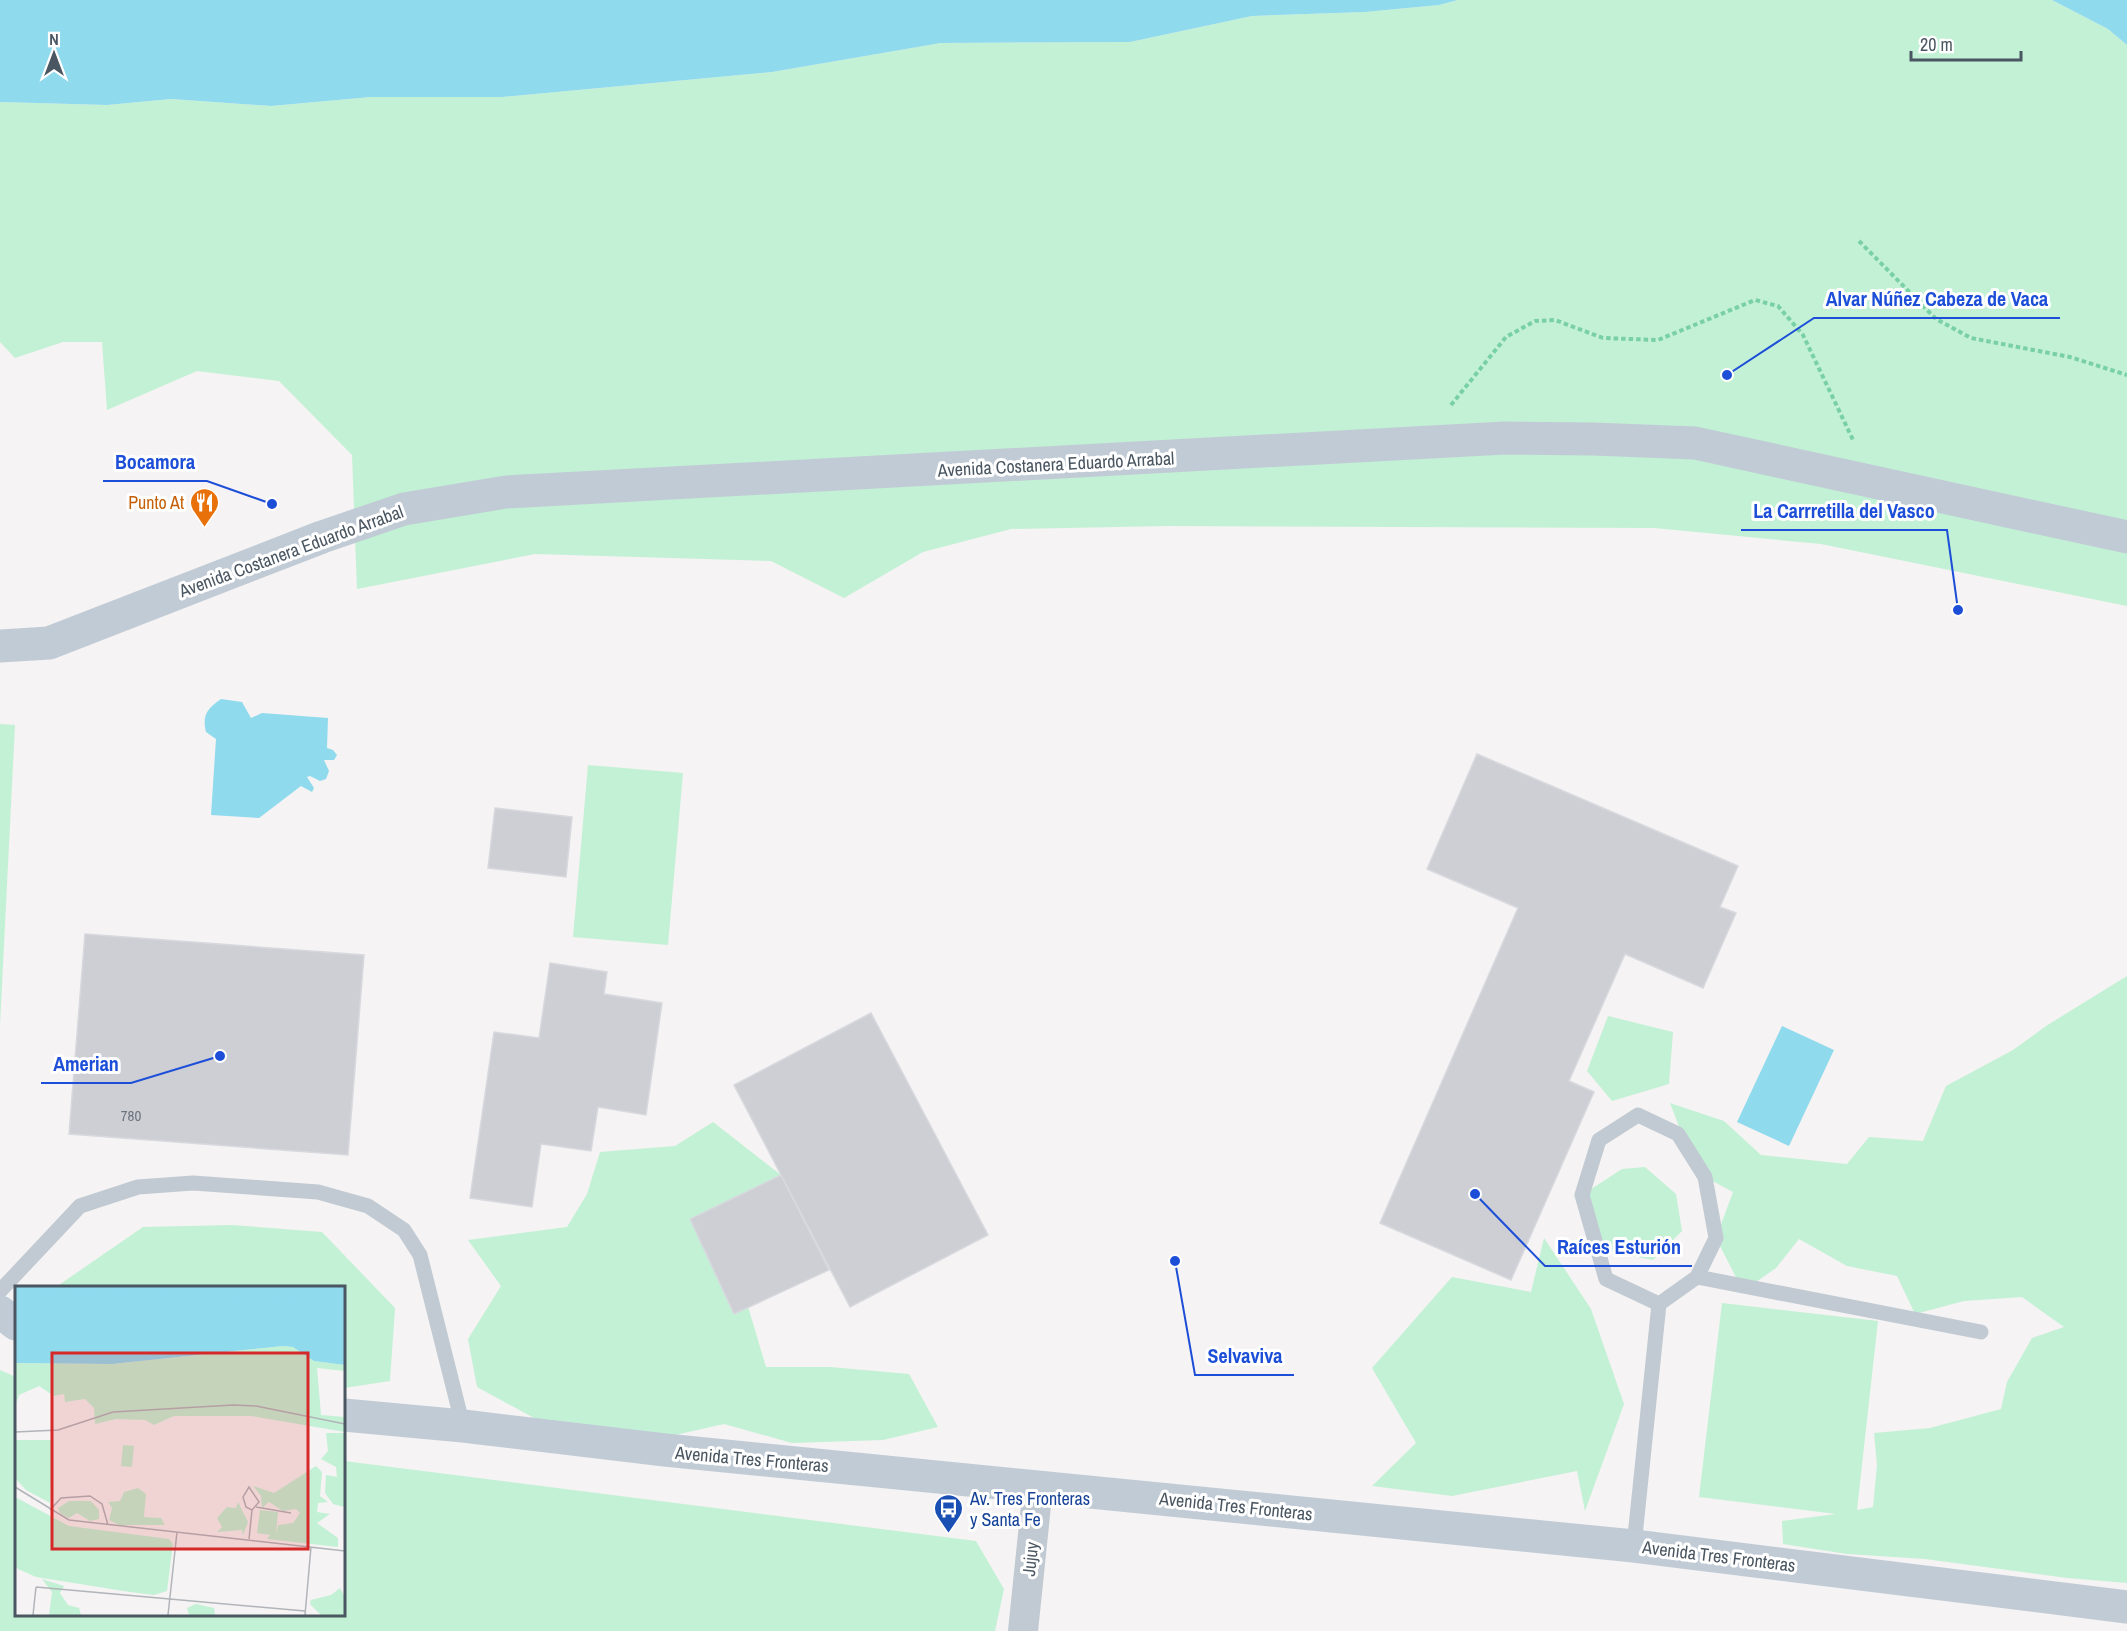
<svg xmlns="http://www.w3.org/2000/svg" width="2127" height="1631" viewBox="0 0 2127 1631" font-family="'Archivo Narrow',sans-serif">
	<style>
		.green { fill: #c3f1d5 }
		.water { fill: #90daee }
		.building { fill: #cdcfd5; stroke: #d7d9de; stroke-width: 1.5 }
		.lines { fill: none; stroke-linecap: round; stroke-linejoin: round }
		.path { stroke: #7ad0a6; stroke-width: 4; stroke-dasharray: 4.5 3; stroke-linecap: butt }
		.lane { stroke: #c1cad2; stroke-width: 15 }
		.street { stroke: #c1cad2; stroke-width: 30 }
		.secondary { stroke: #c1cbd6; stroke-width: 33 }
		.labels { text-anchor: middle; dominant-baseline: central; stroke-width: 6; stroke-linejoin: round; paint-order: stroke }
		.number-label { font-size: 15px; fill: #6b747e }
		.street-label { font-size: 18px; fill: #4a5661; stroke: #fff }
		.food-label { font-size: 18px; fill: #c56008; stroke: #fff; text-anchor: end }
		.transit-label { font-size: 18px; fill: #164399; stroke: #fff; text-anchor: start }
		.inset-river { fill: none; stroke: #90daee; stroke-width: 3 }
		.inset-road { fill: none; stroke: #b1b4b9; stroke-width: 1.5 }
		.view { fill: #d62828; fill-opacity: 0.15; stroke: #d62828; stroke-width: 3 }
		.inset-edge { fill: none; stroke: #4a5661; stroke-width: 3 }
		.leader { fill: none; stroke: #1d4ed8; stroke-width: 2 }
		.callout-dot { fill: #1d4ed8; stroke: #fff; stroke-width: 2 }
		.callout-label { font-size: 20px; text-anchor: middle; font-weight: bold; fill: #1d4ed8; stroke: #fff; stroke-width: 6; stroke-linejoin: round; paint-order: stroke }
	</style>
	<rect width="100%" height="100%" fill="#f5f3f3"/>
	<path class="green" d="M1458,0H2052L2108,29L2127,45V606L1821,544L1654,528L1168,526L1011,529L923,552L844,598L771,561L535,554L357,589L352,455L279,381L197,371L107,410L102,342H63L15,358L0,342V102L107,105L171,99L271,106L371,97H503L772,72L941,43L1130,42L1252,16L1365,12L1439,5Z
		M0,724L15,725L0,1025Z
		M588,765L683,773L668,945L573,937Z
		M2127,976V1583L2067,1578L1925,1559L1847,1554L1783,1544L1782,1521L1836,1514L1699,1497L1722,1303L1878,1321L1857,1510L1873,1507L1877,1465L1874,1433L1930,1428L2001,1409L2007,1382L2032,1338L2064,1327L2022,1297L1964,1301L1915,1314L1897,1276L1847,1266L1799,1239L1776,1268L1743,1291L1716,1238L1733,1192L1705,1177L1687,1147L1670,1103L1724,1121L1761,1155L1847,1164L1869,1137L1923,1141L1946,1086L2013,1050L2046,1026Z
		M1608,1016L1673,1032L1669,1084L1612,1101L1587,1071Z
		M713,1122L781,1175L746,1300L766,1367H830L909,1374L938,1427L883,1440L792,1443L724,1424L662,1438L556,1430L477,1387L468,1339L501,1286L468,1240L567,1227L587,1194L600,1152L675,1146Z
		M1645,1167L1676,1194L1682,1231L1653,1260L1598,1249L1582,1195L1622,1169Z
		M232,1225L322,1232L395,1308L390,1381L344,1388V1288L56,1287L143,1227Z
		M1544,1238L1591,1309L1624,1404L1585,1511L1577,1471L1452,1496L1372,1486L1416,1443L1372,1368L1452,1277L1531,1292Z
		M0,1370L16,1377V1614H344V1461L976,1541L1004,1589L995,1631H0Z"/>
	<path class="water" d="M0,0H1458L1439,5L1365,12L1252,16L1130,42L941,43L772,72L502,97H371L271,106L171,99L107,105L0,102Z
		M2052,0H2127V45L2108,29Z
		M221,699L242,702L251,718L262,713L328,718L327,748L333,750L337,755L334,760H324L329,771L326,779L320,781L310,776L307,777L314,788L312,792L301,786L259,818L211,815L216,739L206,732C202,715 207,709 221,699Z
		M1782,1026L1834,1050L1789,1146L1737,1122Z"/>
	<path class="building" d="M1477,754L1738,866L1720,907L1736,913L1703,988L1625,954L1569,1081L1594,1092L1511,1280L1380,1223L1518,908L1427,869Z
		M495,808L572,817L566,877L488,868Z
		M85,934L364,955L348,1155L69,1134Z
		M550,963L607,972L604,994L662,1003L646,1115L598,1107L591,1151L541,1144L532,1207L470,1198L494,1032L539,1038Z
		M871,1013L988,1235L850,1307L734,1085Z
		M781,1175L829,1270L734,1314L690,1219Z"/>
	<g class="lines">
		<path class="path" d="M1859,241L1936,319L1971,338L2070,357L2127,375
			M1451,405L1506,337L1535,321L1555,320L1603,338L1658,340L1755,300L1778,306L1803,335L1854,442"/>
		<path class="lane" d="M1697,1277L1981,1332
			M0,1291L80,1206L138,1187L193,1183L318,1192L368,1206L404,1230L420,1255L463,1426
			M1634,1546L1659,1304L1697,1277L1716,1238L1705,1177L1678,1134L1638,1115L1599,1140L1582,1195L1606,1279L1659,1304"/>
		<path class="street" d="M1023,1631L1038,1486"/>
		<path class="secondary" d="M0,646L49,643L322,537L404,509L506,492L1505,438L1593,439L1695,443L2127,537
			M0,1312L16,1324
			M344,1415L463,1426L665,1450L1634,1546L2127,1607"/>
	</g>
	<defs>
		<symbol id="restaurant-pin" viewBox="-11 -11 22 30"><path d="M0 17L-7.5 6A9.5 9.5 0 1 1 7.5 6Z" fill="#e8710a" stroke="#fff"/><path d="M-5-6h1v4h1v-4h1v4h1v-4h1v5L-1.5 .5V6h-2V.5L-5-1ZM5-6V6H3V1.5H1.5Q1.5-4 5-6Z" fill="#fff"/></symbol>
		<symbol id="bus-pin" viewBox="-11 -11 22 30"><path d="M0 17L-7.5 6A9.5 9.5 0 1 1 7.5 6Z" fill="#1a4fb4" stroke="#fff"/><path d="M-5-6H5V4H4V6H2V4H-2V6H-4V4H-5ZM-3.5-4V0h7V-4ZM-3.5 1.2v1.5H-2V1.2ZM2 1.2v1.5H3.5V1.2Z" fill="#fff"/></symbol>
	</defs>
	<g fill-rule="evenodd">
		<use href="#restaurant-pin" x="188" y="486" width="33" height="45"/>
		<use href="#bus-pin" x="932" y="1492" width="33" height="45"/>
	</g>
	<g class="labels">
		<g class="number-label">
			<text x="131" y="1115">780</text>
		</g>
		<g class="street-label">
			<text transform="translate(1056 464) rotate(-3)">Avenida Costanera Eduardo Arrabal</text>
			<text transform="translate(291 551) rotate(-20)">Avenida Costanera Eduardo Arrabal</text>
			<text transform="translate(752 1459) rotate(5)">Avenida Tres Fronteras</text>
			<text transform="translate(1236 1506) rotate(6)">Avenida Tres Fronteras</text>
			<text transform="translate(1719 1556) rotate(7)">Avenida Tres Fronteras</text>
			<text transform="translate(1030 1559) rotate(-84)">Jujuy</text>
		</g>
		<g class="food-label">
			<text x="184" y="502">Punto At</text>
		</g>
		<g class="transit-label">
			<text x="970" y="1498">Av. Tres Fronteras<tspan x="970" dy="21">y Santa Fe</tspan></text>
		</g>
	</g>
	<g transform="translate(15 1286)">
		<rect width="330" height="330" fill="#f5f3f3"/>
		<path d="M268,60L278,61L299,75L330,79V85L302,82L306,129L330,131V146L236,130H159L139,139L130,134L101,133L80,138L79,122L70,113L50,116L49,108L39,110L24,100L4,109L0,120V77L97,78ZM311,147H330L329,221L318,218L310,207L311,189L322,191L321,181L306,173L313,165ZM1,154H38L35,217L11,204L0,192ZM108,159L119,160L117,181L106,180ZM301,180L307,186L305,210L313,216L303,217L302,226L315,228L302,237L323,252V261L252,253L255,249L242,247L245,224L263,226L261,249L263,239L278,237L285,227L281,223L268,225L254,216L247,222L246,210L238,200L259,207ZM123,202L131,208L129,231L146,232L150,239H104L94,234L97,222L93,216L105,215L109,206ZM0,211L54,240L154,253L158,258L152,305L139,309L115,306L21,291L3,283L0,280ZM54,215H76L84,224V233L75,235L62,227L54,232L45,227L43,222ZM223,216L233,236L228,249L227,244L202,246L207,241L202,232L212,221L221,222ZM27,293L49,300L45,307L53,319L64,322L66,329H34L37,306ZM325,302L330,311V329H306L295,318L296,314L316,309ZM181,318L199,322L200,329H174L172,322Z" fill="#c3f1d5"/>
		<path d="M0,1H330V79L299,75L278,61L268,60L97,78L0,77Z" fill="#90daee"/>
		<path class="inset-river" d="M0,4L132,7L330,18"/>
		<path class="inset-road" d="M0,146L43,144L98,126L218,119L241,120L330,138M0,201L54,234L330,265M241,221L276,227M35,224L46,212L75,210L87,218L93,239M234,253L237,224L244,216L234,201L228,211L231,221L237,224M21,301L290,325M18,329L21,301M153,329L162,246M290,329L296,261"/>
		<path class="view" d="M37,67H293V263H37Z"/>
		<rect width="330" height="330" class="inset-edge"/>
	</g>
	<path class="leader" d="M1727 375L1814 318H2060M272 504L207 481H103M1958 610L1947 530H1741M220 1056L131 1083H41M1475 1194L1545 1266H1692M1175 1261L1195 1375H1294"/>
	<g class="callout-dot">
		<circle cx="1727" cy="375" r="6"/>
		<circle cx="272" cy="504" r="6"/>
		<circle cx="1958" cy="610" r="6"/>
		<circle cx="220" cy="1056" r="6"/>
		<circle cx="1475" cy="1194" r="6"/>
		<circle cx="1175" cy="1261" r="6"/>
	</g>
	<g class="callout-label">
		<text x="1937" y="306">Alvar Núñez Cabeza de Vaca</text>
		<text x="155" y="469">Bocamora</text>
		<text x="1844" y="518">La Carrretilla del Vasco</text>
		<text x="86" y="1071">Amerian</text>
		<text x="1619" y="1254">Raíces Esturión</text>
		<text x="1245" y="1363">Selvaviva</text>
	</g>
	<g transform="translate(54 54)" stroke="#ffffff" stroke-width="4.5" paint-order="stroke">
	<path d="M0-4.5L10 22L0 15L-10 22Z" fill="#4a5661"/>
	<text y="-9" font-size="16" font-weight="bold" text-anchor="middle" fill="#4a5661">N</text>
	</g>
	<path d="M1911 51v9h110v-9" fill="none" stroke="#4a5661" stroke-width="3"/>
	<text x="1920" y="51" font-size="18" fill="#4a5661" stroke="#ffffff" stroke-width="4.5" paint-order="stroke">20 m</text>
</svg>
